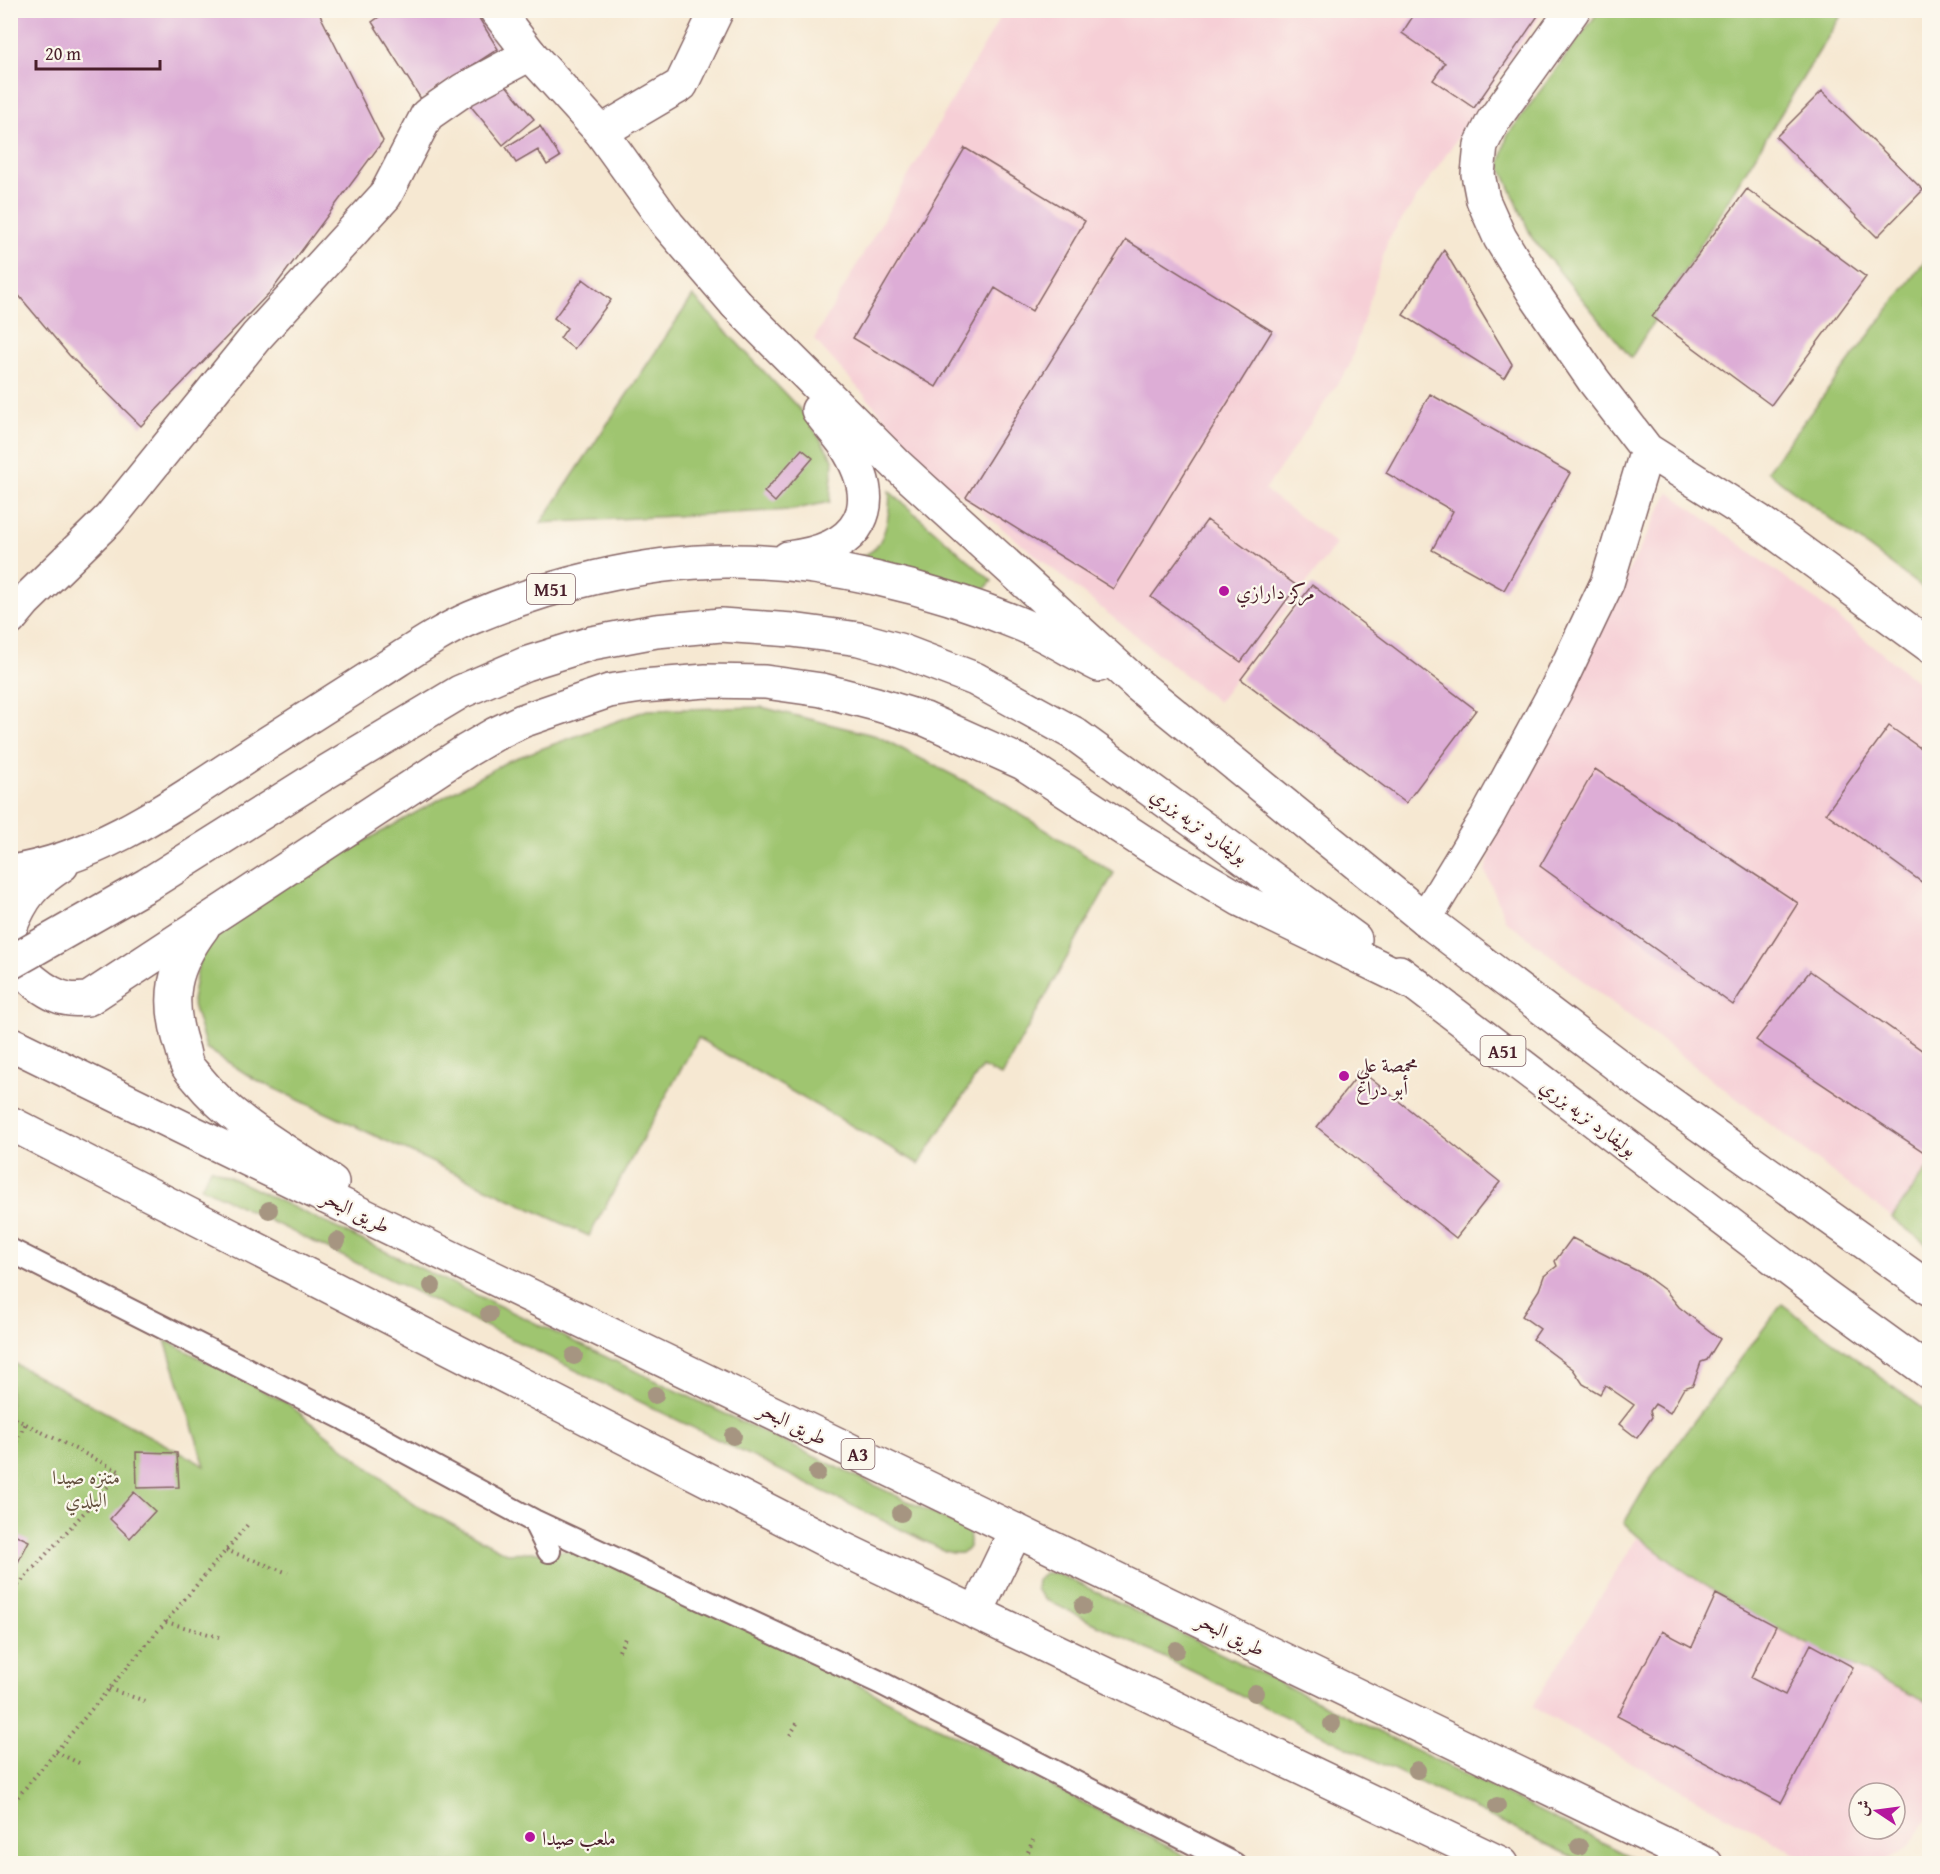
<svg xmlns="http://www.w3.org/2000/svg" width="1940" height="1874" viewBox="0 0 1940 1874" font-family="'Gentium Book Plus',Amiri,serif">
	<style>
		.built { fill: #f6cfd6; fill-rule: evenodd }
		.green { fill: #9fc56f; stroke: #74724d; stroke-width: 1.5 }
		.building { fill: #ddadd6 }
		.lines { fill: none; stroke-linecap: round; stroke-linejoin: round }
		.service-casing { stroke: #866565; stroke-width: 26 }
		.minor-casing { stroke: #866565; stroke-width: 36 }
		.tertiary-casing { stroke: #866565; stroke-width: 36 }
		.trunk-casing { stroke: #866565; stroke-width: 36 }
		.path { stroke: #866565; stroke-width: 4; stroke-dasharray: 1.5 4.5; stroke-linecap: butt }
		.service { stroke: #fff; stroke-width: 22 }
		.minor { stroke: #fff; stroke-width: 33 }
		.tertiary { stroke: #fff; stroke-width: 33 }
		.trunk { stroke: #fff; stroke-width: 33 }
		.trunk-bridge-casing { stroke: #866565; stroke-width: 36; stroke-linecap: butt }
		.trunk-bridge { stroke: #fff; stroke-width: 33 }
		.tree { fill: #a69581 }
		.poi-dot { fill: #b5179e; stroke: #fbf7ec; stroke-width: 2 }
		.labels { text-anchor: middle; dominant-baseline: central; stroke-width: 4.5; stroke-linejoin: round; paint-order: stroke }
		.shield { fill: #fbf7ec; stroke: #7f6065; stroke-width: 1.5 }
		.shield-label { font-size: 18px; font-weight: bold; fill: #4a1f2b }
		.poi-label { font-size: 20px; fill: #4a1f2b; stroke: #fbf7ec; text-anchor: start }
		.street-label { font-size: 20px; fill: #4a1f2b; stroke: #fbf7ec }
		.park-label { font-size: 20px; fill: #64513f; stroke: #fbf7ec }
	</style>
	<rect width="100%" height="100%" fill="#fbf7ec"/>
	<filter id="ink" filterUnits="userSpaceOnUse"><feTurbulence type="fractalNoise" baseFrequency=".0167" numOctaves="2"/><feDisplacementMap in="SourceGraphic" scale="12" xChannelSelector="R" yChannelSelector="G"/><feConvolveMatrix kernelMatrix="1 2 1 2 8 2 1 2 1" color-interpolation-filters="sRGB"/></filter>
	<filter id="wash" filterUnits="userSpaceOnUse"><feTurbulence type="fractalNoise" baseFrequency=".008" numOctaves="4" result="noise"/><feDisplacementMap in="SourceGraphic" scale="24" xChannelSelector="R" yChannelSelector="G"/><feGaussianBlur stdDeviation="1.35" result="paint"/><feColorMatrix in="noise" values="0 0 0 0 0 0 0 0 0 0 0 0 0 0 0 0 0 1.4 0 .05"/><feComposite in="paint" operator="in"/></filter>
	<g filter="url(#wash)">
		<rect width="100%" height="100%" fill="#f6e8d2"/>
		<path class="built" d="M1004,11H1544L1388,240L1349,367L1265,490L1336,544L1218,702L937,476L814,339Z
			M1669,492L1812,597L1929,691V1166L1892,1218L1506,921L1485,871L1499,824Z
			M1637,1538L1929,1701V1818L1908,1847L1883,1863H1812L1532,1707ZM1859,1793H1895V1829H1859Z"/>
		<path class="green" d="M1599,11H1844L1631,358L1532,238L1500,165L1507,136Z
			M1929,255V593L1767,471Z
			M693,296L804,414L833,459L830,502L791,510L541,523Z
			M889,491L992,581L984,590L929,572L853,559C861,556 869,555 875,548C887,535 891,507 889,491Z
			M761,707L877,736L982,790L1114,873L1001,1076L982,1067L919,1164L698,1038L589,1236L254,1079L206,1048L192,1001L200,954L222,921L508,761L647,710Z
			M1929,1166L1930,1246H1929L1892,1218Z
			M211,1168L968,1530C975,1551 963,1557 945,1551L201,1187Z
			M1782,1304L1929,1413V1703C1844,1663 1754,1621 1677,1566C1659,1552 1640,1540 1624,1523L1649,1481Z
			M165,1340L287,1403L414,1504L506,1553L582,1550L757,1632L1199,1863H11L10,1361L205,1466Z
			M1045,1573H1054L1072,1580L1644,1863H1585L1044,1599L1036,1589L1037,1580Z"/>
		<g id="blocks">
			<path class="building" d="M10,10H320L319,13L383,141L273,289L141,426L69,355L10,285Z
				M389,10H474L498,49L421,99L372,22Z
				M1417,10H1542L1474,108L1433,80L1445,63L1402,33Z
				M500,78L534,119L503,145L469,104Z
				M1822,91L1923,190L1877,237L1776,137Z
				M540,126L560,157L547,165L538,150L516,163L506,147Z
				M965,148L1085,221L1032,311L995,288L936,387L853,338Z
				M1747,189L1866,277L1771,405L1652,317Z
				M1126,240L1272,331L1113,589L966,497Z
				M1444,250L1512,364L1504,378L1403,315Z
				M583,279L611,300L574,349L560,338L567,328L554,318Z
				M1430,394L1570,473L1504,590L1432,550L1453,511L1386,473Z
				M802,449L813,458L775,502L764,492Z
				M1207,520L1297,586L1241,662L1151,597Z
				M1312,585L1476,710L1406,803L1241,679Z
				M1889,726L1930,755V888L1826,813Z
				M1595,769L1798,903L1733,1005L1540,866Z
				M1810,971L1930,1056V1156L1756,1040Z
				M1361,1071L1500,1182L1456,1238L1317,1127Z
				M1572,1238L1643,1274L1666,1291L1679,1307L1720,1339L1707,1360L1701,1362L1693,1385L1684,1388L1670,1413L1655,1404L1650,1411L1652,1417L1637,1438L1619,1424L1634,1405L1605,1385L1600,1394L1583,1384L1573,1369L1533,1339L1540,1329L1522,1316L1539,1290L1544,1276L1557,1266L1555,1261Z
				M136,1452L177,1453L179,1487L137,1488Z
				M134,1492L155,1511L130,1538L110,1519Z
				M10,1532L29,1541L16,1566L10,1563Z
				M1716,1594L1776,1626L1751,1678L1785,1695L1811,1644L1853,1667L1781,1803L1617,1716L1662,1631L1692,1647Z"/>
		</g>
	</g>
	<g filter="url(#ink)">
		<use href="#blocks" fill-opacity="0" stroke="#866565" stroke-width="1.5"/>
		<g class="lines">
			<defs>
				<path id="service" d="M10,1250L345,1419L534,1521L879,1682L1234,1864
					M534,1521L549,1551"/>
				<path id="minor" d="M1573,10L1493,121L1481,145L1478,174L1483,200L1500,238L1537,298L1594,381L1647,450L1759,521L1930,646
					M601,132L681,85L717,10
					M10,619L25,601L109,519L256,337L385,196L427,115L463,90L530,54
					M1425,919L1487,817L1556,690L1607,583L1647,450"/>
				<path id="tertiary" d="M496,10L530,54L601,132L668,225L736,304"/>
				<path id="trunk" d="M736,304L897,465L1138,685L1425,919L1637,1080L1930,1289
					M788,558C861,549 886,507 844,443C836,432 826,421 818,410
					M1073,733L1355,939
					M10,872C109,857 191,791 274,739C309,717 344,694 379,672C409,653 439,632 471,618C548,585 641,562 725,561C822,560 931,587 1020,624C1047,635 1073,652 1099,665
					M203,927C173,967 166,998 182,1047C184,1052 184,1059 187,1065C189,1070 195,1075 198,1079C233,1123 287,1151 332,1182
					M10,928C23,896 33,884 62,865
					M10,949C15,970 48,996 69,999C76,1000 82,999 88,999L466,751L495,734L522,721L609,691L642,686L706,681L765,682L822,690L876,704L925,719L1023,763L1148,845L1241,900L1417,985
					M1399,972L1824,1296L1930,1373
					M10,1043L212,1142L1706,1864
					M10,1123L841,1548L1502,1864
					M976,1613L1016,1530"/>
			</defs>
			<use href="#service" class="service-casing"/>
			<use href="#minor" class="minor-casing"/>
			<use href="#tertiary" class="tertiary-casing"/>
			<use href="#trunk" class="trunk-casing"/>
			<path class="path" d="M10,1416L121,1472L10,1594
				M10,1459L25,1423
				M226,1550L288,1573
				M166,1622L219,1637
				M619,1651L626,1636
				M109,1689L148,1702
				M790,1735L798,1722
				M56,1752L81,1764
				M10,1806L249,1523
				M10,1824L13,1826
				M1028,1852L1033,1840"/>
			<use href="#service" class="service"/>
			<use href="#minor" class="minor"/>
			<use href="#tertiary" class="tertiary"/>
			<use href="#trunk" class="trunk"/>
			<defs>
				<path id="trunk-bridge" d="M10,963L147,885L328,771L460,692L525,664L592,643L656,631L721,625L792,630L859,639L899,650L975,679L1073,733"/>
			</defs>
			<use href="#trunk-bridge" class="trunk-bridge-casing"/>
			<use href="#trunk-bridge" class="trunk-bridge"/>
		</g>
		<g class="tree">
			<circle cx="269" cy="1210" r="9"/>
			<circle cx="337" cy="1241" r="9"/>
			<circle cx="432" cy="1286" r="9"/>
			<circle cx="489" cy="1314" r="9"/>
			<circle cx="574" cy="1356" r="9"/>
			<circle cx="655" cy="1395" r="9"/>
			<circle cx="733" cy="1436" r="9"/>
			<circle cx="817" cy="1473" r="9"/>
			<circle cx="901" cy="1513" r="9"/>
			<circle cx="1083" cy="1606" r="9"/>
			<circle cx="1176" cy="1650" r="9"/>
			<circle cx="1255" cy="1693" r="9"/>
			<circle cx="1332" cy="1724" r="9"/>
			<circle cx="1417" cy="1770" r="9"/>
			<circle cx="1497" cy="1806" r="9"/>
			<circle cx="1579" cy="1847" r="9"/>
		</g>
	</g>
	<g class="poi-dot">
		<circle cx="1224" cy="591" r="6"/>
		<circle cx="1344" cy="1076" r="6"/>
		<circle cx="530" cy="1837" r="6"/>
	</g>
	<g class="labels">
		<g class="shield">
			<rect x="527" y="574" width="48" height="30" rx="4.5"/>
			<rect x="1480.5" y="1036" width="45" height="30" rx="4.5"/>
			<rect x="841.5" y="1439" width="33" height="30" rx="4.5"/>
		</g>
		<g class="shield-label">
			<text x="551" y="589">M51</text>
			<text x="1503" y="1051">A51</text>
			<text x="858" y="1454">A3</text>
		</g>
		<g class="poi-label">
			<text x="1236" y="591">مركز دارازي</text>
			<text x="1356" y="1064">محمصة علي<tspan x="1356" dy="23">أبو دراع</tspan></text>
			<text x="542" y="1837">ملعب صيدا</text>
		</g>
		<g class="street-label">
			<text transform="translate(1200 825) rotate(36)">بوليفارد نزيه بزري</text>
			<text transform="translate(1589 1117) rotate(37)">بوليفارد نزيه بزري</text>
			<text transform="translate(356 1211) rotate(26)">طريق البحر</text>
			<text transform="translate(793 1423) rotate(26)">طريق البحر</text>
			<text transform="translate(1231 1634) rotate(26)">طريق البحر</text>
		</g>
		<g class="park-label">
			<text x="86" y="1476">متنزه صيدا<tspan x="86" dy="23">البلدي</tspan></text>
		</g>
	</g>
	<rect width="1940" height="1874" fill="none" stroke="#fbf7ec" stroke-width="36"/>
	<g transform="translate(1877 1811) rotate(283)"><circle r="28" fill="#fbf7ec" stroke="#b4a19f" stroke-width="1.5"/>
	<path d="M0-4.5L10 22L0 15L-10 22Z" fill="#b5179e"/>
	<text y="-9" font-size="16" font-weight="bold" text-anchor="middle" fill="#4a1f2b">ش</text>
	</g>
	<path d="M36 60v9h124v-9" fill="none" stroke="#4a1f2b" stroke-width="3"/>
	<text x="45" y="60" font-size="18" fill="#4a1f2b" stroke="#fbf7ec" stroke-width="4.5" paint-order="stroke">20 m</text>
</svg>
